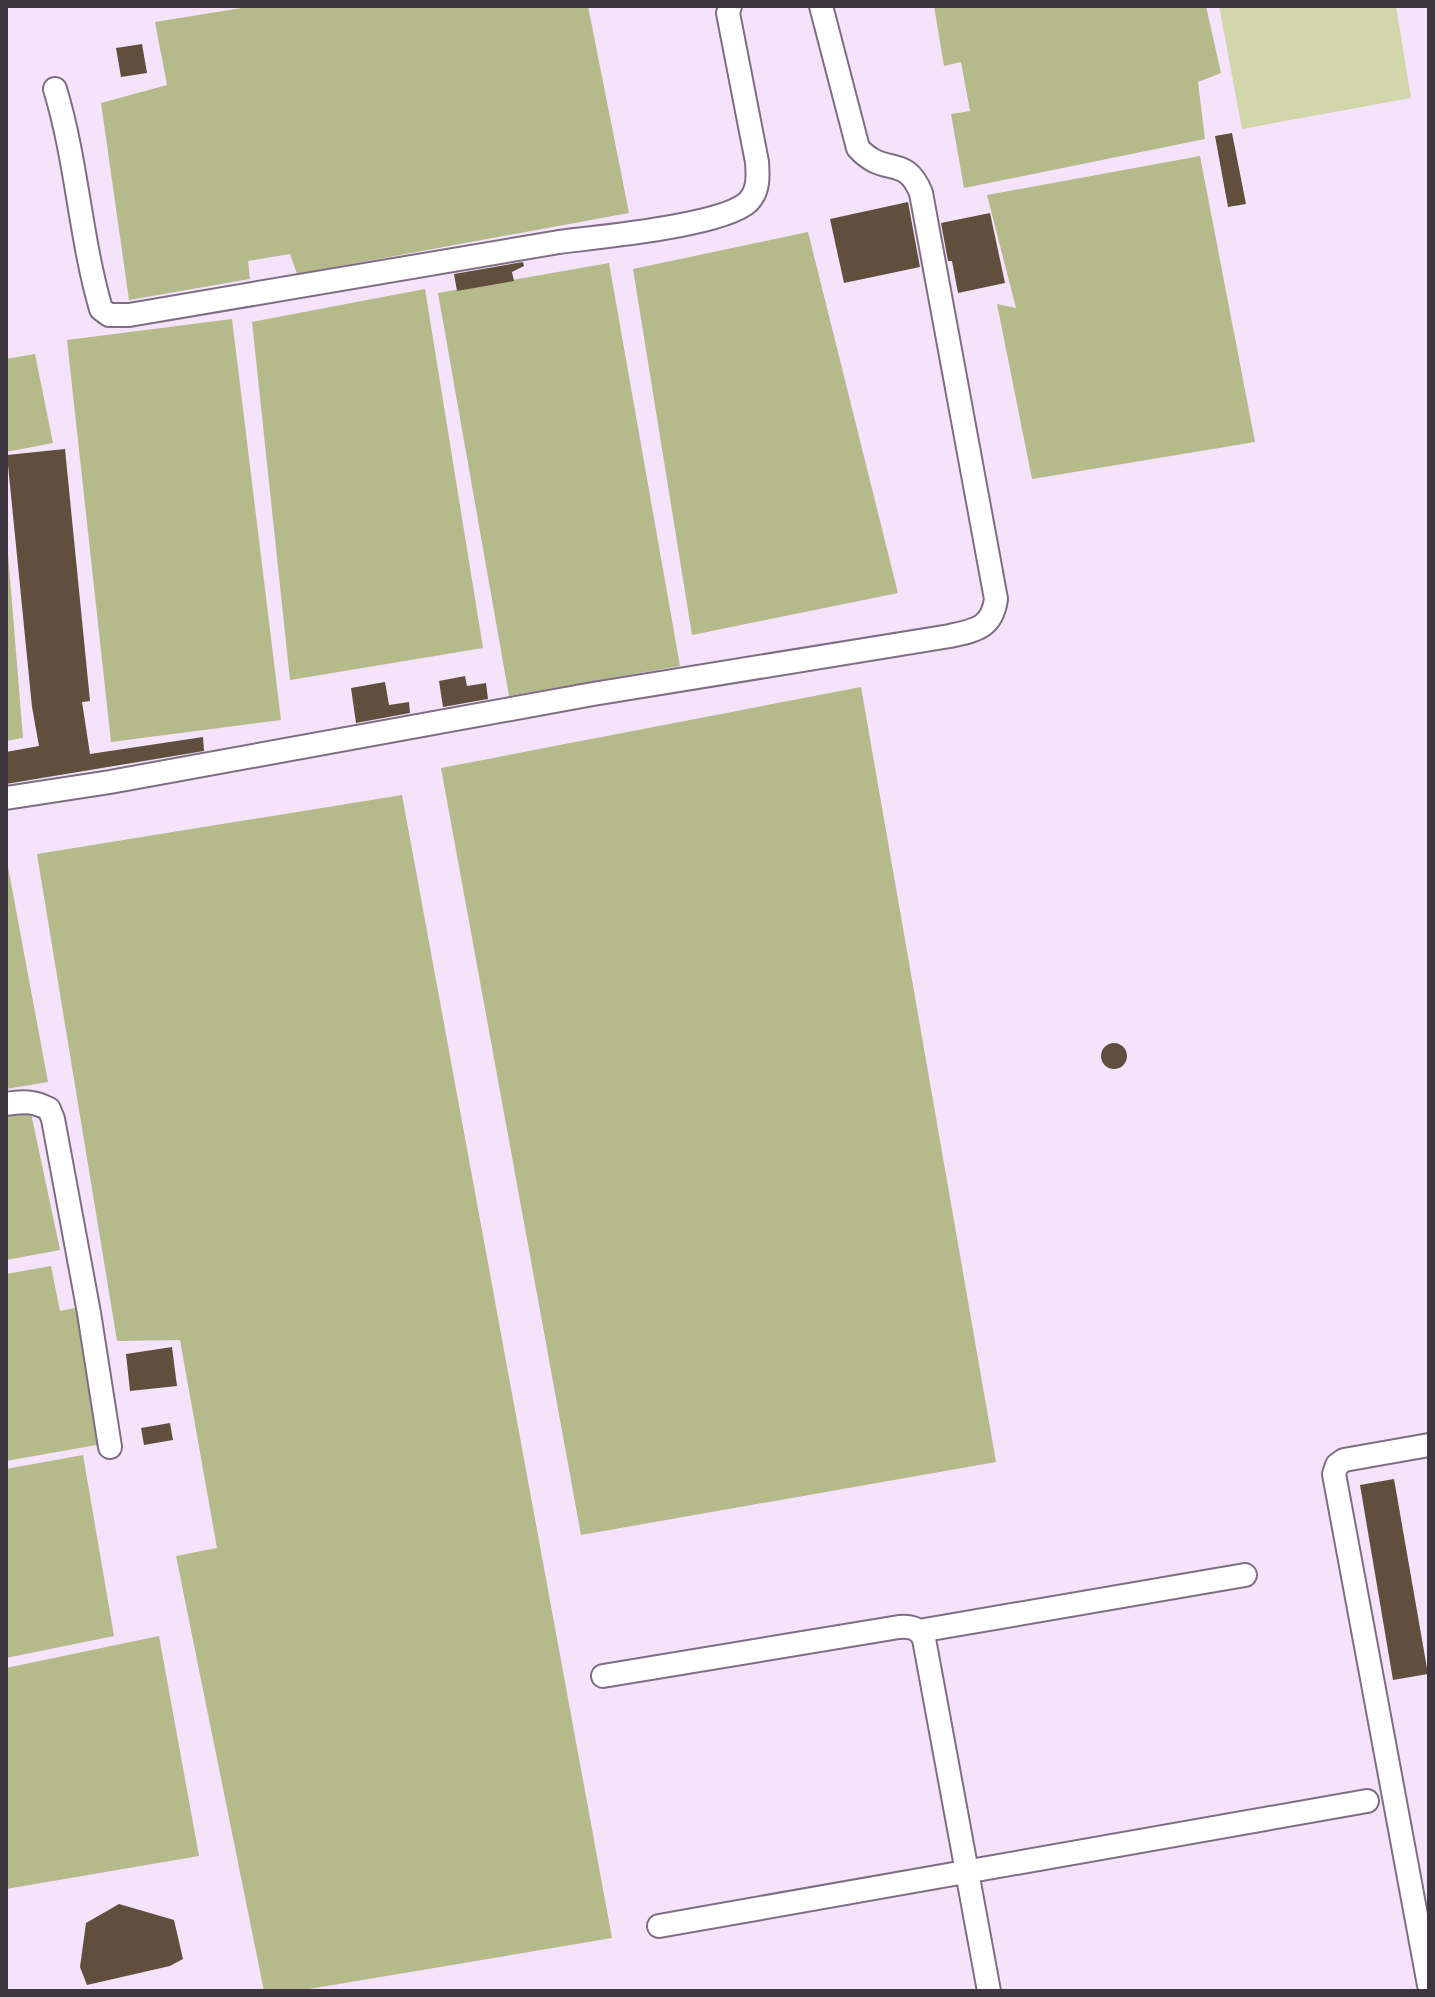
<svg xmlns="http://www.w3.org/2000/svg" width="1435" height="1997" viewBox="0 0 1435 1997" font-family="Jost,sans-serif">
	<style>
		.green { fill: #d1d7aa }
		.forest { fill: #b5ba8b }
		.building { fill: #614f3e }
		.lines { fill: none; stroke-linecap: round; stroke-linejoin: round }
		.street-casing { stroke: #7d6e83; stroke-width: 26 }
		.street { stroke: #fff; stroke-width: 22 }
	</style>
	<rect width="100%" height="100%" fill="#f4e3fa"/>
	<path class="green" d="M1219,6H1396L1411,98L1242,129Z"/>
	<path class="forest" d="M254,6H588L629,213L297,274L290,254L248,261L250,279L129,300L101,103L167,85L155,22Z
		M934,6H1206L1221,73L1198,82L1205,139L964,188L951,114L970,111L961,62L944,66Z
		M1200,156L1255,442L1032,479L997,304L1016,308L987,195Z
		M808,232L898,593L692,635L633,269Z
		M609,263L680,666L509,696L438,293Z
		M425,289L483,648L290,680L252,322Z
		M232,319L281,720L111,742L67,340Z
		M35,354L53,443L6,452V359Z
		M6,529L23,738L6,741Z
		M861,687L996,1462L581,1535L441,768Z
		M402,795L612,1938L297,1991H264L176,1556L217,1548L180,1340L117,1341L37,854Z
		M6,856L48,1082L6,1089Z
		M31,1113L60,1250L6,1260V1117Z
		M51,1266L60,1311L79,1307L102,1444L6,1461V1274Z
		M83,1455L114,1636L6,1658V1469Z
		M159,1636L199,1856L6,1889V1668Z"/>
	<path class="building" d="M142,44L147,73L121,77L116,48Z
		M1232,133L1246,204L1228,207L1215,136Z
		M908,202L920,267L844,283L830,219Z
		M990,213L1005,283L958,293L952,261H948L941,223Z
		M523,262L524,266L512,272L514,281L457,291L454,274Z
		M65,449L90,701L82,702L90,754L203,737L204,751L6,784V752L39,746L32,707L7,455Z
		M465,676L467,686L486,683L488,699L443,707L439,681Z
		M385,682L389,705L409,702L410,713L356,723L351,688Z
		M1101 1056a13 13 0 1 1 26 0a13 13 0 1 1-26 0Z
		M172,1347L177,1386L130,1391L126,1354Z
		M170,1423L173,1440L144,1445L141,1428Z
		M1394,1479L1428,1674L1393,1680L1360,1485Z
		M119,1904L174,1920L183,1959L170,1966L87,1985L80,1967L86,1923Z"/>
	<g class="lines">
		<defs>
			<path id="street" d="M55,89C77,161 80,237 101,309L109,315H129C273,291 416,265 559,242C597,237 722,226 748,202C759,191 758,176 757,162L728,13L730,6
				M6,798L110,782L593,694L950,636C976,630 992,628 996,599L921,193C905,153 885,178 858,148L821,6
				M6,1104C23,1101 34,1101 49,1109L53,1119L89,1313L110,1447
				M1429,1445L1344,1460L1337,1465L1334,1474L1429,1985
				M919,1631L1245,1575
				M603,1676L899,1627C911,1626 919,1628 924,1639L989,1991
				M659,1926L1367,1801"/>
		</defs>
		<use href="#street" class="street-casing"/>
		<use href="#street" class="street"/>
	</g>
	<rect width="1435" height="1997" fill="none" stroke="#3e3740" stroke-width="16"/>
</svg>
